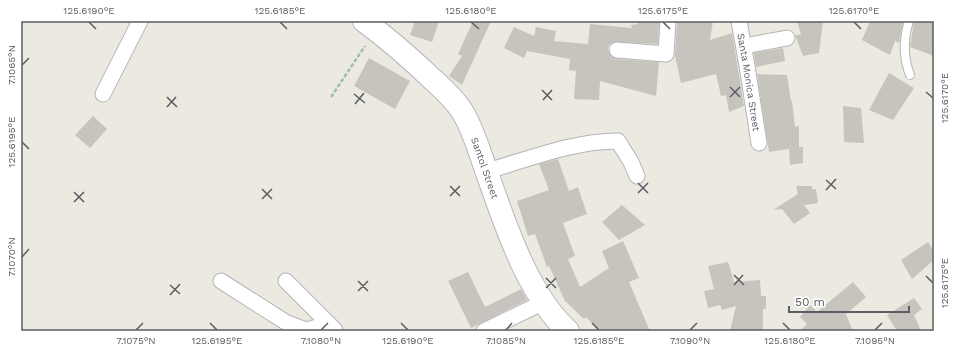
<svg xmlns="http://www.w3.org/2000/svg" width="955" height="352" viewBox="0 0 955 352" font-family="'Work Sans',sans-serif">
	<style>
		.building { fill: #c7c4be }
		.lines { fill: none; stroke-linecap: round; stroke-linejoin: round }
		.lane-casing { stroke: #b2b4b8; stroke-width: 10 }
		.street-casing { stroke: #b2b4b8; stroke-width: 17 }
		.secondary-casing { stroke: #b3b6bb; stroke-width: 24 }
		.path { stroke: #99c2a4; stroke-width: 2.5; stroke-dasharray: 4 2; stroke-linecap: butt }
		.lane { stroke: #fff; stroke-width: 8 }
		.street { stroke: #fff; stroke-width: 15 }
		.secondary { stroke: #fff; stroke-width: 22 }
		.ticks { fill: none; stroke: #5a5d61; stroke-width: 1.5 }
		.labels { text-anchor: middle; dominant-baseline: central; stroke-width: 3; stroke-linejoin: round; paint-order: stroke }
		.street-label { font-size: 10px; fill: #5a5d61; stroke: #fff }
		.neatline { fill: none; stroke: #5a5d61; stroke-width: 1.5 }
		.ticks-label { font-size: 10px; text-anchor: middle; fill: #5a5d61 }
	</style>
	<rect width="100%" height="100%" fill="#ece9e1"/>
	<path class="building" d="M415,21H439L432,42L410,35Z
		M473,21H491L462,85L449,76L462,56L458,54Z
		M637,21H659L658,44L614,42L609,45L608,49L609,53L612,57L616,59L659,62L656,96L600,81L599,100L574,99L576,71L569,70L570,59L527,51L524,58L504,48L514,27L534,36L536,27L556,31L554,41L588,44L590,24L632,28L631,25L638,24Z
		M677,21H713L710,40L732,33L744,106L729,112L726,95L721,96L716,74L681,83L675,56Z
		M797,21H823L819,53L803,56L795,35H801Z
		M870,21H903L899,43L895,41L890,55L862,40Z
		M914,21H934V56L910,47Z
		M783,48L785,61L756,67L754,53Z
		M369,58L410,81L395,109L354,86Z
		M889,73L914,88L893,120L869,110Z
		M757,74L787,75L791,101H792L795,127L799,126V147H803V163L790,165L789,149L769,152Z
		M843,106L861,108L864,143L844,142Z
		M93,116L107,129L90,148L75,135Z
		M558,159L569,191L578,187L587,214L563,223L575,256L568,259L580,287L609,268L602,251L623,241L639,278L629,282L650,331H599L586,317L584,319L565,301L549,266L547,267L535,234L528,236L517,201L549,190L539,164Z
		M796,186H812V189H816L818,203L804,205L810,213L794,224L782,209L773,210L798,194Z
		M622,205L645,225L619,240L602,222Z
		M928,242L934,251V260L912,279L901,260Z
		M728,262L734,282L760,280L761,296H766V309H763V331H730L736,306L722,310L720,305L708,308L704,291L714,289L708,266Z
		M468,272L485,307L521,289L527,300L471,328L448,281Z
		M853,282L866,297L846,314L853,331H800L807,324L800,317L810,305L817,312Z
		M914,298L922,309L914,315L921,331H897L887,315Z"/>
	<g class="lines">
		<defs>
			<path id="lane" d="M909,21C903,40 903,57 910,75"/>
			<g id="street">
				<path id="s1" d="M739,21L747,66L759,143"/>
				<path d="M744,46L787,38"/>
				<path d="M617,50L666,54L668,21"/>
				<path d="M103,94L140,21"/>
				<path d="M487,171C529,159 573,141 618,141L631,162L637,176"/>
				<path d="M221,281L287,323L306,330L329,324"/>
				<path d="M286,281L335,330"/>
				<path d="M484,331L544,302"/>
			</g>
			<g id="secondary">
				<path id="s2" d="M364,21C387,38 408,56 429,76C441,87 453,97 462,111C473,129 479,150 486,170C504,221 527,294 568,331"/>
			</g>
		</defs>
		<use href="#lane" class="lane-casing"/>
		<use href="#street" class="street-casing"/>
		<use href="#secondary" class="secondary-casing"/>
		<path class="path" d="M331,97L365,46"/>
		<use href="#lane" class="lane"/>
		<use href="#street" class="street"/>
		<use href="#secondary" class="secondary"/>
	</g>
	<path class="ticks" d="M89,22L96,29M280,22L287,29M471,22L479,29M663,22L670,29M854,22L861,29M22,65L29,58M730,87L740,97M542,90L552,100M926,92L933,98M354,94L365,103M167,97L177,107M730,97L740,87M543,100L552,90M355,104L364,93M167,107L176,97M22,142L29,149M826,180L836,189M638,183L648,193M450,186L460,196M262,189L272,199M826,190L836,179M74,192L84,202M638,193L648,183M450,196L460,186M262,199L272,189M74,202L84,192M22,257L29,249M734,275L744,285M926,276L933,283M546,278L556,288M358,281L368,291M170,285L180,294M734,285L743,275M546,288L556,278M358,291L368,281M170,295L180,284M210,323L217,330M401,323L408,330M592,323L599,330M783,323L790,330M136,330L143,323M321,330L328,323M506,330L512,323M690,330L697,323M875,330L882,323"/>
	<g class="labels">
		<g class="street-label">
			<text stroke="none"><textPath href="#s1" startOffset="62">Santa Monica Street</textPath></text>
			<text stroke="none"><textPath href="#s2" startOffset="195">Santol Street</textPath></text>
		</g>
	</g>
	<rect width="955" height="352" fill="none" stroke="#ffffff" stroke-width="44"/>
	<path d="M789 306v6h120v-6" fill="none" stroke="#5a5d61" stroke-width="2"/>
	<text x="795" y="306" font-size="12" fill="#5a5d61" stroke="#ffffff" stroke-width="3" paint-order="stroke">50 m</text>
	<rect x="22" y="22" width="911" height="308" class="neatline"/>
	<g class="ticks-label">
		<text x="89" y="14">125.6190°E</text>
		<text x="280" y="14">125.6185°E</text>
		<text x="471" y="14">125.6180°E</text>
		<text x="663" y="14">125.6175°E</text>
		<text x="854" y="14">125.6170°E</text>
		<text transform="translate(11 65) rotate(-90)" y="4">7.1065°N</text>
		<text transform="translate(944 98) rotate(-90)" y="4">125.6170°E</text>
		<text transform="translate(11 142) rotate(-90)" y="4">125.6195°E</text>
		<text transform="translate(11 257) rotate(-90)" y="4">7.1070°N</text>
		<text transform="translate(944 283) rotate(-90)" y="4">125.6175°E</text>
		<text x="136" y="344">7.1075°N</text>
		<text x="217" y="344">125.6195°E</text>
		<text x="321" y="344">7.1080°N</text>
		<text x="408" y="344">125.6190°E</text>
		<text x="506" y="344">7.1085°N</text>
		<text x="599" y="344">125.6185°E</text>
		<text x="690" y="344">7.1090°N</text>
		<text x="790" y="344">125.6180°E</text>
		<text x="875" y="344">7.1095°N</text>
	</g>
</svg>
